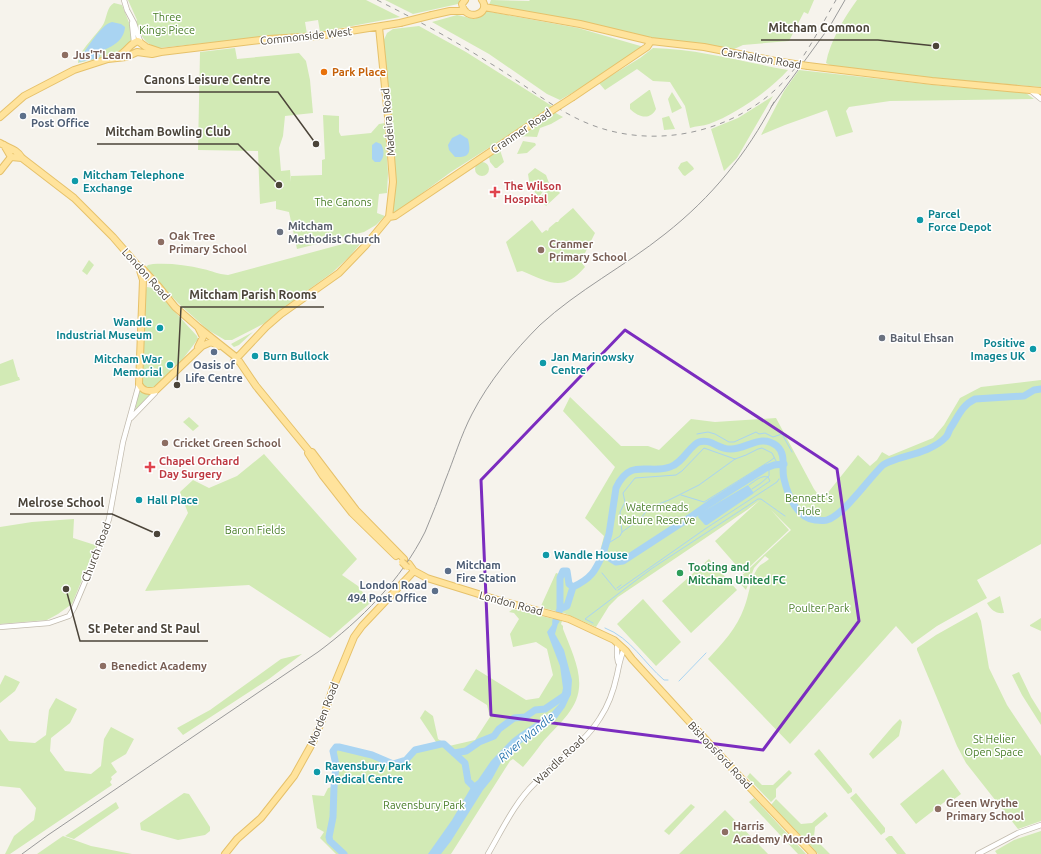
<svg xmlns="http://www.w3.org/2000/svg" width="1041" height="854" viewBox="0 0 1041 854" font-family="Ubuntu,sans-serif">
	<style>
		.green { fill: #d2eab5 }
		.water { fill: #a9d4f2 }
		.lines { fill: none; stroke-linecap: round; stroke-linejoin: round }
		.stream { stroke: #a9d4f2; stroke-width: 1 }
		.river { stroke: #a9d4f2; stroke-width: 7 }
		.minor-casing { stroke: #c2bbae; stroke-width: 6 }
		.major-casing { stroke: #e6c16a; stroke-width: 8 }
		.minor { stroke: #fff; stroke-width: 4.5 }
		.major { stroke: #ffe39c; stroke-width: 6 }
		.tram { stroke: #9a9a9a; stroke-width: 1 }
		.rail { stroke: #9a9a9a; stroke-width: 1; stroke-dasharray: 5 5; stroke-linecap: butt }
		.major-bridge-casing { stroke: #e6c16a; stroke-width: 8; stroke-linecap: butt }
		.major-bridge { stroke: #ffe39c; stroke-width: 6 }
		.marked { fill: none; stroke: #7b2cbf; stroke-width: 3; stroke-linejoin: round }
		.education-dot { fill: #8d6e63; stroke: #fff; stroke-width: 1.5 }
		.food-dot { fill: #e8710a; stroke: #fff; stroke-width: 1.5 }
		.service-dot { fill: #5c6f8a; stroke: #fff; stroke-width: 1.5 }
		.culture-dot { fill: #0f9aa8; stroke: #fff; stroke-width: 1.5 }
		.health-dot { fill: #e0444e; stroke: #fff; stroke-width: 1.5 }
		.worship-dot { fill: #6b7280; stroke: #fff; stroke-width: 1.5 }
		.leisure-dot { fill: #2e9e5b; stroke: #fff; stroke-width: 1.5 }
		.labels { text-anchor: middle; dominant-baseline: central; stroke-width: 3; stroke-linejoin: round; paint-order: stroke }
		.park-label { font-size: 11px; fill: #4a7f2a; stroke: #fff }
		.street-label { font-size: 11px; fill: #4b4439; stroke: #fff }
		.education-label { font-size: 11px; font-weight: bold; fill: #785e54; stroke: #fff; text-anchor: start }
		.food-label { font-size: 11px; font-weight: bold; fill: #c56008; stroke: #fff; text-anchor: start }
		.service-label { font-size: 11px; font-weight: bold; fill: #4e5e75; stroke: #fff; text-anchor: start }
		.culture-label { font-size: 11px; font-weight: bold; fill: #0d838f; stroke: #fff; text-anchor: start }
		.health-label { font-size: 11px; font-weight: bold; fill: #be3a42; stroke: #fff; text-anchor: start }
		.worship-label { font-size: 11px; font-weight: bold; fill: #5b616d; stroke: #fff; text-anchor: start }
		.leisure-label { font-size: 11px; font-weight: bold; fill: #27864d; stroke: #fff; text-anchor: start }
		.water-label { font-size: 12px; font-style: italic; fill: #2e7ab2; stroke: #fff }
		.leader { fill: none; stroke: #4b4439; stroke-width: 1.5 }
		.callout-dot { fill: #4b4439; stroke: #fff; stroke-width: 1.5 }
		.callout-label { font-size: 12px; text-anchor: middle; font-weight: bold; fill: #4b4439; stroke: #fff; stroke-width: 3; stroke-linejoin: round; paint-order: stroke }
	</style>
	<rect width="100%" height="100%" fill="#f6f3ec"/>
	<path class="green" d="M128,0H366L400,17L320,32L318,20L305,22L307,34L263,37L159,48C144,44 141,36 136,22L137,20Z
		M385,0H460L458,4L413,14Z
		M491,0L529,1L530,0H814L808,14L804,12L789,41L743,45L732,50L654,40L489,5Z
		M857,0H1041V87L933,78L832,66L826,63C830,41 844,18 857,0Z
		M114,3L122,5L132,30V38L127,47L118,54L78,63C78,51 98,34 104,23C107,16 107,7 114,3Z
		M485,11L578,28L644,47L596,79L560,100L547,94L489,54L432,22L457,15L475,19Z
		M419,26L466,52L552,106L515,131L451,172L395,213L392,212L395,180L392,130L383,42L387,33L393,29Z
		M235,48L237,59L299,53L306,61L310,80L313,113L285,116L283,136L279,148L281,171L290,170L291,182V176L322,175V160L325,159L323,115L339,116V132L341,136L371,133L379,124L385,123L388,174L387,193L379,194L377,213L385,216L376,225L364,232L297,249L289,212L276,209V201L260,204L258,151L198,150L200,52Z
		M653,48C699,49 743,62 788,70C769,91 736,114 709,124C703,126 696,126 690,128L685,106L670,82L653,81L637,69L605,90L599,83L640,58Z
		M799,70L944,86L1026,93L1034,99L890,101L849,107L846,111L853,132L836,137L827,110L785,125L761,135L784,91Z
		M649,90H650L656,109C650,121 638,117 630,109V104Z
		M672,92L682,108L672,113L668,99Z
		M773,96L737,158L724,171L711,129L738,118Z
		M554,112L563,117L551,124L540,128L537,137L517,136Z
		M669,116L675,129L664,130L662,118Z
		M523,141L535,143L536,145L527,153L517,154Z
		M500,150L504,162L497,168H495L490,162L489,157Z
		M687,161L693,167L694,169L685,176L683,175L678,168L681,163Z
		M475 169a7 7 0 1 1 14 0a7 7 0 1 1-14 0Z
		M535,168L546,175L549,183L539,197L530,187L528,174Z
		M553,185L560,193L546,206L539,198Z
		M573,208L595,233L582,259V263L585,267C563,293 549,282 522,271L517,272L506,242L532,220L542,233L546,230L548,231L549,228L556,222H558L560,219Z
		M365,238L350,256L333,272L279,311L265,323L232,340H225L208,330L178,303L145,268L148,265L153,264C170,263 187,265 203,269C213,271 217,274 228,275Z
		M89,260L94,265L87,275L82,271Z
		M147,287L153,288L197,336L198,339L182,360L135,411L139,389L143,379L144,297Z
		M253,332L239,345L234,347L231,344Z
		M13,359L18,377H19L20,380L0,386V364Z
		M1041,380V544L977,580L987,598L937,626L912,644L896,626L790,744L708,659C722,644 737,628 744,608C749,596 750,580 757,569C760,564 765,563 769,559L765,556L754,568L746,590L737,580L791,530L771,510L789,530L743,573L715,541L760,500L747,510L618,597L609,606L596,627L564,613L543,608L541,606L556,573L559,574L562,568L568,570L570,583L574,585L593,572L597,563L604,536L585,518L615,467L563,411L570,397L621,446H648L659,450L691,419L715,422L776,418L814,489L822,500L858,455L870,466L877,460L882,452L889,456L933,438L944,425L960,398L981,387Z
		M189,417L199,426L193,431L183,422Z
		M264,454L357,559L342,575L358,586L368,599L373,598H376L330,638L249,585L145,591L188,513L180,492L193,480L209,488L237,476Z
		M74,519L73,538L95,545L96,546L72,604L58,614L47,620L0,624V527L32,522Z
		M709,559L737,590L691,633L662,601Z
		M1000,596L1004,613C996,614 991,610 987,603Z
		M643,599L681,642L656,666L617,624Z
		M513,609L562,621L561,624L563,626V629C570,647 581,669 579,688C577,711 556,726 542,743C536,751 530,759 523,767L513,759L510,761L451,854H336L320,838L324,832L317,828L312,795L324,796L328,788L332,787L335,765L332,751L335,745L372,754L393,763L405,759L415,750L439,743L436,742L420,718L425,710L433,716L438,739L449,746L475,740L490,717L487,705L463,690L476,669L526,700L539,698L553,675L547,649L536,642L513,647L510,634L519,619L514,613L509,612Z
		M977,612L981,621L989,668L1007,705L1041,756V821L1018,829L966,763L957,746L917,650V648L936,635Z
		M1041,618V631L1030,626V625Z
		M302,654L269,679L183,735L177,728L210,710L281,659Z
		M1019,672L1031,697L1041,713V725L1022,695L1012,675Z
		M5,675L20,682L15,691L0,703V685Z
		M56,698L77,709L70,723L51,738L50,751L65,771L91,774L101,766L104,739L111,727L134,739L126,754L111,763L117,772L111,777L112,779L110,782L112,785L10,854H5L14,836L34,820L36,808L20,788L0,786V729L9,741L35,743L46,735L49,710Z
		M900,719L902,722L899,736L873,759L869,754L893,726Z
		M819,749L852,789V792L848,794L814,754Z
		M943,769L961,794L949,803L947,800L916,824L900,804Z
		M789,770L792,773L776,789V797L771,802L747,777L750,773L762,785H773Z
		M184,793L189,794L210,827V831L205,835L178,840L141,830L140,823Z
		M856,793L885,828V832L881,835L850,798Z
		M754,798L806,854H798L749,802Z
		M776,799L801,824L812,823L825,812L828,816L815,827L814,837L808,843L771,805Z
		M116,802L119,808L74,839L65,836Z
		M691,804L695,807L669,835L664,831Z
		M725,810L768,854H679Z
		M1041,831V854H997L995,851L1014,840Z
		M63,836L91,846L132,854H37Z
		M889,836H892L906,854H897L885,839Z
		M814,838L830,854H818L808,843Z"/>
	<path class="water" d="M112,22L121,24L125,27C124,41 112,47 101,51L99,58L79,62L80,58C87,49 101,24 112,22Z
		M460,134L468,139C471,152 470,158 455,157L449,150L448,145L452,138Z
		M376,142L381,144C384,149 385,157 380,162H375L372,159V145Z
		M748,485L754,493L707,525H705L698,517L699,514Z
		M553,618L559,620L555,634L564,650L572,680L571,694L565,707L557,718L517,746L504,757L492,779L483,790L451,841L441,854H428L452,820L473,784L478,780L491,761L512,739L520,733L552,712L560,703L563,688L560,666L547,632L552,625Z"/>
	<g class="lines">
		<path class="stream" d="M697,434L708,432L715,434L729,442H734L756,432L759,434L765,433L773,437L782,434L792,452
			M749,485C755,481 761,475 768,477L770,481L754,492
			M752,489L761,483L769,476V467
			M681,495L704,502L770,461L774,458
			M697,512L699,514
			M622,532L620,512L625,502L623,493L635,478L676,475L682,471L704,448L735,459
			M607,544L620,536L622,532L640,519L649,508L669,500L699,485L735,459L746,455L758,449L762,448L772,453L778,465
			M602,573L616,590
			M617,588L621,585
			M618,590L705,529L777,482L779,479
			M593,623L585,619L651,569L758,499H761L785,516
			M605,628C631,638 644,663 664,680H668
			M679,681L706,653"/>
		<path class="river" d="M603,554L609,534L616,488C630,457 649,475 670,467C683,463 690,445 699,442C711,438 719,450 731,449C747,449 761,433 777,446C787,455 781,468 784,479C788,496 797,518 815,520C819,520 824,521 827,520C844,515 869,478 883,465C887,462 892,461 897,459C913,454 934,450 946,437C948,435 949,431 950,429C958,417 962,405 975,399L1024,396L1034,390L1041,389
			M560,609V578L563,571H567L569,584L573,587
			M556,621L560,609L567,606L573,587C592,578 595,571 603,554L616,562L623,561L689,518L709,504L766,468L774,465L784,464
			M454,753L466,751L479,742L494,736L499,729L514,718L525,717L535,710L545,709L567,694
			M344,854L330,841L329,837L333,817L334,787L336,765L333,751L336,747H339L372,755L393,764L406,760L415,750L441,744H444L465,763L468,781L476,789"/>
		<defs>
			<path id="minor" d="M124,0L127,10L134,23L140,41
				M132,23L134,42
				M1030,90L1041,99
				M131,418L155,393L156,390
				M0,627L49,623L69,616L74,608L98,551L109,519L123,442L139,384
				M617,647V656L618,662
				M488,854C502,830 515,802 535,783C556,761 584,744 600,718C608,706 614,689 617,675C619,666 620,658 624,649
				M978,854L1018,833L1041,825"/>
			<path id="major" d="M465,0L462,4C465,23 492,14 482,0
				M484,7L580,24L651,41L704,47L775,61
				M432,15L450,11H465
				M379,27L388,117L393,182L389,217
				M118,56C127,52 130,43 138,41L146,47L161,52
				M808,66L932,81L1041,91
				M573,97L647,47L651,41
				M0,117L24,96L74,70L108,59L126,57L137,52L152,54L161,52L269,39L319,36L400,23
				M0,143C8,148 17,149 22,158L74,198L113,237L139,267H141L159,287L175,307L198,327L237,358L256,386L309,451L312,452L356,510L404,559
				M4,145L11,157L22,158
				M0,171L11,157
				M389,217L395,216L545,115
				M139,267L143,280L139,384C143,392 149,392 156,390L202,346L211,342L219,346
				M198,347L203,337L199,329
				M234,361L266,327L281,314L339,273L365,246L389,217
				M309,451L308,453L323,476L352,513L396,556
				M409,564L414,571L427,578L501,601L569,619L614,640L626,651L632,659L740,777L813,854
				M225,854L237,839L261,818L294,776L313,742L324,715L333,688L354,637L362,626L414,571"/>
		</defs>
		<use href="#minor" class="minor-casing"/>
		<use href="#major" class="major-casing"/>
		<use href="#minor" class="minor"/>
		<use href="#major" class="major"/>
		<path class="tram" d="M771,107L830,26L845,0
			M22,854L48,835L318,652C361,620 401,580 425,532C432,515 439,498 445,481C454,459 461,435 472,414C489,381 514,351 540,325C578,290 625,266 665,234C712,197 746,155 774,102"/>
		<path class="rail" d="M377,0C415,19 452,39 488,62C519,80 548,105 580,120C650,153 737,134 788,77C807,54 821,26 836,0"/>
		<defs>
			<path id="major-bridge" d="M400,23L432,15
				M775,61L808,66
				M545,115L573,97
				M402,562L407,567"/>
		</defs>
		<use href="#major-bridge" class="major-bridge-casing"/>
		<use href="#major-bridge" class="major-bridge"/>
	</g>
	<path class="marked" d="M625,330L837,469L859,621L763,750L491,715L481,480Z"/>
	<g class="education-dot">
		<circle cx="65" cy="55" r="4"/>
		<circle cx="161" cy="242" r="4"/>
		<circle cx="541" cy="250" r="4"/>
		<circle cx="165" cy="443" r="4"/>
		<circle cx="103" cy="666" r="4"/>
		<circle cx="938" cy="809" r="4"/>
		<circle cx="725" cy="832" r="4"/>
	</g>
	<circle class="food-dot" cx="324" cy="72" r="4"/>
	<g class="service-dot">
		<circle cx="23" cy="116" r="4"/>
		<circle cx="214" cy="352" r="4"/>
		<circle cx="448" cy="571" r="4"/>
		<circle cx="435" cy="591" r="4"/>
	</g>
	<g class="culture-dot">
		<circle cx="75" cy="181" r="4"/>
		<circle cx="920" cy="220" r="4"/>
		<circle cx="160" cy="328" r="4"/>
		<circle cx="1033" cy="349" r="4"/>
		<circle cx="255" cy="356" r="4"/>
		<circle cx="543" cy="363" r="4"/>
		<circle cx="170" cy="365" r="4"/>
		<circle cx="139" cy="500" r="4"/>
		<circle cx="546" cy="555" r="4"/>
		<circle cx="317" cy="772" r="4"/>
	</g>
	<g class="health-dot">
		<path d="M493 186h4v4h4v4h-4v4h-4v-4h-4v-4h4z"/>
		<path d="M148 461h4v4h4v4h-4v4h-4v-4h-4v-4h4z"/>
	</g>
	<g class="worship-dot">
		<circle cx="280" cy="232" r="4"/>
		<circle cx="882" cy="338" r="4"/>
	</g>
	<circle class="leisure-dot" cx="680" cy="573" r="4"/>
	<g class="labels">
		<g class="park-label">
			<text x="167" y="17">Three<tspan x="167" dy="13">Kings Piece</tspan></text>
			<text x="343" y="202">The Canons</text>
			<text x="809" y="498">Bennett's<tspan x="809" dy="13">Hole</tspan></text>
			<text x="657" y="507">Watermeads<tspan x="657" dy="13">Nature Reserve</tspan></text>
			<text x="255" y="530">Baron Fields</text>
			<text x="819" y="608">Poulter Park</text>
			<text x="994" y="739">St Helier<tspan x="994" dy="13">Open Space</tspan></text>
			<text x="424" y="805">Ravensbury Park</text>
		</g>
		<g class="street-label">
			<text transform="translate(306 36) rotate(-6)">Commonside West</text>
			<text transform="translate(761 58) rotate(10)">Carshalton Road</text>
			<text transform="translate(388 122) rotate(-95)">Madeira Road</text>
			<text transform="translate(521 131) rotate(-34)">Cranmer Road</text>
			<text transform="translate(146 274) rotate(48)">London Road</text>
			<text transform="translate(96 552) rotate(-69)">Church Road</text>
			<text transform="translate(511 603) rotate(15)">London Road</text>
			<text transform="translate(323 714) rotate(-69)">Morden Road</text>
			<text transform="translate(720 755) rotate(47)">Bishopsford Road</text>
			<text transform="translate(559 760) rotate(-43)">Wandle Road</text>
		</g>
		<g class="education-label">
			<text x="73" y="55">Jus'T'Learn</text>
			<text x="169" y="236">Oak Tree<tspan x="169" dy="13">Primary School</tspan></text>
			<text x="549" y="244">Cranmer<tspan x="549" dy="13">Primary School</tspan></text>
			<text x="173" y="443">Cricket Green School</text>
			<text x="111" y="666">Benedict Academy</text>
			<text x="946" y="803">Green Wrythe<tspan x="946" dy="13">Primary School</tspan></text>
			<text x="733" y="826">Harris<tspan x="733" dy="13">Academy Morden</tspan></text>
		</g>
		<g class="food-label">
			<text x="332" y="72">Park Place</text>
		</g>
		<g class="service-label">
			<text x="31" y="110">Mitcham<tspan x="31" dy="13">Post Office</tspan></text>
			<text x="214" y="365" text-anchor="middle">Oasis of<tspan x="214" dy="13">Life Centre</tspan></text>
			<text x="456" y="565">Mitcham<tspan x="456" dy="13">Fire Station</tspan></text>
			<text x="427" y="585" text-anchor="end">London Road<tspan x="427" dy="13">494 Post Office</tspan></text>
		</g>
		<g class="culture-label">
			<text x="83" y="175">Mitcham Telephone<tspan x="83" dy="13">Exchange</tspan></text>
			<text x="928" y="214">Parcel<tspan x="928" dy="13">Force Depot</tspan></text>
			<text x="152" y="322" text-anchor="end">Wandle<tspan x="152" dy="13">Industrial Museum</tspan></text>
			<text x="1025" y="343" text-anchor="end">Positive<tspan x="1025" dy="13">Images UK</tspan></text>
			<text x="263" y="356">Burn Bullock</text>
			<text x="551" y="357">Jan Marinowsky<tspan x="551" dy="13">Centre</tspan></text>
			<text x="162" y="359" text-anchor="end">Mitcham War<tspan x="162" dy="13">Memorial</tspan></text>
			<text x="147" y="500">Hall Place</text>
			<text x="554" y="555">Wandle House</text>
			<text x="325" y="766">Ravensbury Park<tspan x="325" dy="13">Medical Centre</tspan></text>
		</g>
		<g class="health-label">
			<text x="504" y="186">The Wilson<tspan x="504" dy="13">Hospital</tspan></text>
			<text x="159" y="461">Chapel Orchard<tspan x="159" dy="13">Day Surgery</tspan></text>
		</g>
		<g class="worship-label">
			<text x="288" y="226">Mitcham<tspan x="288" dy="13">Methodist Church</tspan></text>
			<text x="890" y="338">Baitul Ehsan</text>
		</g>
		<g class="leisure-label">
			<text x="688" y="567">Tooting and<tspan x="688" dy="13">Mitcham United FC</tspan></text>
		</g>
		<g class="water-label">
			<text transform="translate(526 737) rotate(-40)">River Wandle</text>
		</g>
	</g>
	<path class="leader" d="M936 46L878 40H761M316 144L278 92H136M279 185L238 144H97M177 385L181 307H324M157 534L112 514H10M66 589L80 641H208"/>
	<g class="callout-dot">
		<circle cx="936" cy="46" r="4"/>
		<circle cx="316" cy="144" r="4"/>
		<circle cx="279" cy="185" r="4"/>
		<circle cx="177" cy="385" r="4"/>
		<circle cx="157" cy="534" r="4"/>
		<circle cx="66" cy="589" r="4"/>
	</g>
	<g class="callout-label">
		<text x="819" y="32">Mitcham Common</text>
		<text x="207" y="84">Canons Leisure Centre</text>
		<text x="168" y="136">Mitcham Bowling Club</text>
		<text x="253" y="299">Mitcham Parish Rooms</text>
		<text x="61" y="507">Melrose School</text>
		<text x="144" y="633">St Peter and St Paul</text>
	</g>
</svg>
